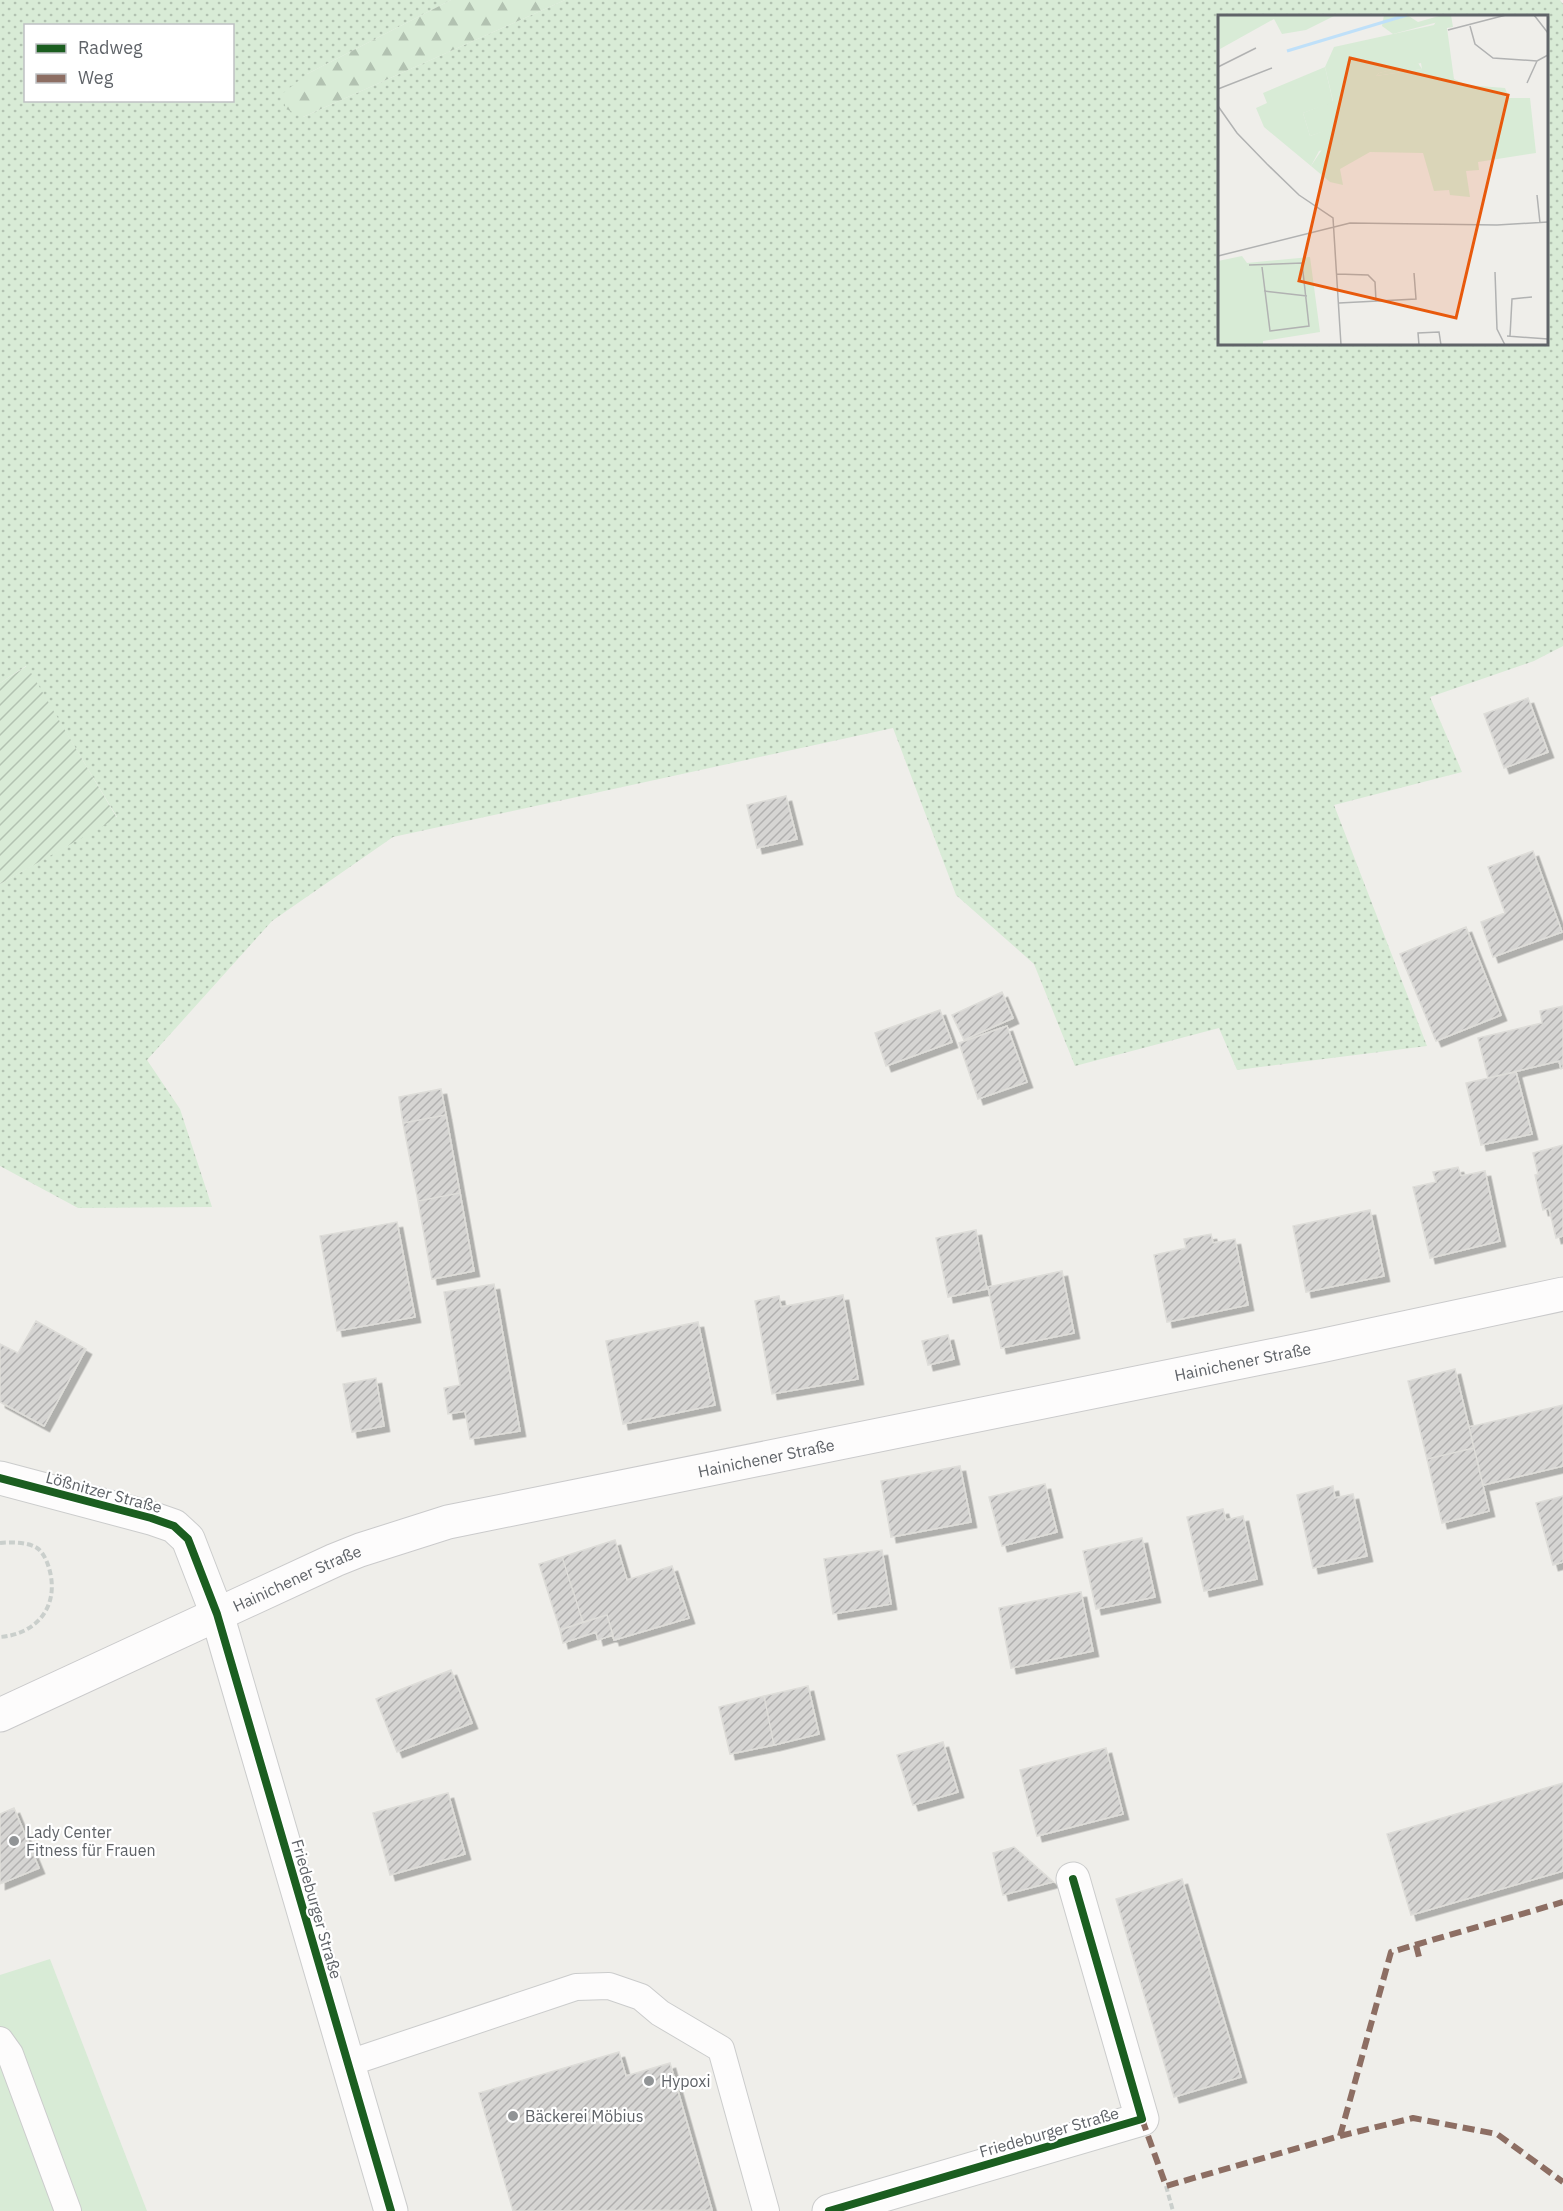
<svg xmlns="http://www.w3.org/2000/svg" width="1563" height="2211" viewBox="0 0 1563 2211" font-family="'IBM Plex Sans',sans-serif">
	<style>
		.grass { fill: url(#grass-dots); fill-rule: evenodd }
		.forest { fill: url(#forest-firs) }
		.park { fill: #d8ebd6 }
		.garden { fill: url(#garden-furrows) }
		.building { fill: url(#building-hatch); stroke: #deddd9; stroke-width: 1.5; filter: url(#shadow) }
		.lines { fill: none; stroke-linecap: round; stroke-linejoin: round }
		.lane-casing { stroke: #cbcccc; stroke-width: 28 }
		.street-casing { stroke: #cbcccc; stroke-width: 35 }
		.secondary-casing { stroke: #cacacb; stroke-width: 35 }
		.path { stroke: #cacfcc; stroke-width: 4; stroke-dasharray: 6 3; stroke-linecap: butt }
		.lane { stroke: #fdfcfc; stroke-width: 26 }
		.street { stroke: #fdfcfc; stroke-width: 33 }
		.secondary { stroke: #fdfcfc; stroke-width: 33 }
		.quiet { stroke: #8d6e63; stroke-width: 6; stroke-dasharray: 12 6; stroke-linecap: butt }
		.cycleway-casing { stroke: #fff; stroke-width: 11 }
		.cycleway { stroke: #1b5e20; stroke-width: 8 }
		.poi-dot { fill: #919496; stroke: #fff; stroke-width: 2 }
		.labels { text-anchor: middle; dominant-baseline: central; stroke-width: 4.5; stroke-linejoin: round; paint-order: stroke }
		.street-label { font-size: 16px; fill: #5f6368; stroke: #fff }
		.poi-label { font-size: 16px; fill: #5f6368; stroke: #fff; text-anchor: start }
		.inset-river { fill: none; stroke: #bfe0f9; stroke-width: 3 }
		.inset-road { fill: none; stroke: #b1b2b2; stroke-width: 1.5 }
		.view { fill: #e8590c; fill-opacity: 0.15; stroke: #e8590c; stroke-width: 3 }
		.inset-edge { fill: none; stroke: #5f6368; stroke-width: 3 }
	</style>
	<defs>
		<pattern id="grass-dots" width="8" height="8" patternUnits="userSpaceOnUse" patternTransform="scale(1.5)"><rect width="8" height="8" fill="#d8ebd6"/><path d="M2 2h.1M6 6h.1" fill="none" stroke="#b2c2b1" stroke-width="1.8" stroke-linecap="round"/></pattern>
		<pattern id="forest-firs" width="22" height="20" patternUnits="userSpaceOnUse" patternTransform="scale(1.5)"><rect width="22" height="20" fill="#d8ebd6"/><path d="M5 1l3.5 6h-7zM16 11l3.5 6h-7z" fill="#b2c2b1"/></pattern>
		<pattern id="garden-furrows" width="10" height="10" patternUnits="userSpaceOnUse" patternTransform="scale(1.5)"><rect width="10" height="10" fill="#d8ebd6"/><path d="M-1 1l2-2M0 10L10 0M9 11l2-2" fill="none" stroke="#b2c2b1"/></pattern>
		<pattern id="building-hatch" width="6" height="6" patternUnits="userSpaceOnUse" patternTransform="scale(1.5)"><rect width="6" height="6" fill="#d6d5d3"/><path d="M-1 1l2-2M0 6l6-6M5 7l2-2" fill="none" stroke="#b1b0af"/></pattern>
		<filter id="shadow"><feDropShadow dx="5.5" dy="5.5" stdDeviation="0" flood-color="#0004"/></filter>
	</defs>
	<rect width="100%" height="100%" fill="#efeeea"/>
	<path class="grass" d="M0,0H451L307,74L303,117L565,0H1560L1563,4V646L1534,661L1430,697L1462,772L1334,805L1427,1046L1237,1070L1219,1028L1075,1066L1034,964L956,895L893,728L393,837L272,921L147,1060L180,1109L212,1207L78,1208L0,1166V884L117,817L26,666L0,683ZM1220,16H1546V344H1220ZM26,26H232V100H26Z"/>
	<path class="forest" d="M451,0H565L303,117L286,109L282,94L307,74Z"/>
	<path class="park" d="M50,1959L147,2211H0V1975Z"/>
	<path class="garden" d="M27,666L117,818L0,884V683Z"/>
	<path class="building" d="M1528,698L1548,752L1504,768L1484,714Z
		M786,796L797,839L757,848L747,805Z
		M1533,851L1562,932L1493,957L1481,922L1505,913L1488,867Z
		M1466,927L1501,1015L1436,1041L1400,954Z
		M1002,992L1013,1018L964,1040L952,1015Z
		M1563,1006V1068L1561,1069L1559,1061L1488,1078L1478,1038L1542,1023L1540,1011Z
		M940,1010L952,1042L886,1066L875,1033Z
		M1007,1026L1027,1082L978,1099L959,1043Z
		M1516,1072L1532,1134L1481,1145L1466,1083Z
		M441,1089L446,1115L403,1123L399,1097Z
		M446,1115L460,1193L418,1201L403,1123Z
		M1563,1145V1236L1556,1238L1549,1208L1543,1210L1535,1175L1538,1174L1533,1153Z
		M1458,1167L1461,1176L1485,1171L1500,1241L1430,1258L1413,1187L1436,1182L1433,1172Z
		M460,1193L474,1271L432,1279L418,1201Z
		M1370,1210L1384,1276L1306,1292L1293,1226Z
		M397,1222L415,1317L337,1331L320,1236Z
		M976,1230L987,1289L948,1297L936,1238Z
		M1211,1234L1213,1243L1235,1239L1248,1305L1167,1322L1154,1255L1186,1248L1184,1239Z
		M1062,1271L1074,1333L1001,1348L988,1287Z
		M494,1284L520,1431L470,1439L465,1411L448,1414L444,1388L460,1385L444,1292Z
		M843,1295L858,1379L772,1394L755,1301L779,1296L781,1307Z
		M36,1321L86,1349L44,1426L0,1402V1344L18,1353Z
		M698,1322L715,1405L623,1424L606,1341Z
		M948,1335L954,1359L928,1365L922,1341Z
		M1455,1369L1474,1448L1427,1459L1408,1381Z
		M376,1378L384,1426L352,1432L343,1384Z
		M1563,1405V1466L1483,1485L1469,1427Z
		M1474,1448L1489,1511L1442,1523L1427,1459Z
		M960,1466L971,1522L891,1537L881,1481Z
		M1045,1484L1057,1532L1002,1546L989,1497Z
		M1333,1486L1335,1498L1353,1494L1367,1556L1313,1568L1297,1495Z
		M1563,1496V1562L1553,1565L1536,1503Z
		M1223,1509L1226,1520L1243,1516L1257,1579L1204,1591L1187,1517Z
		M1142,1538L1155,1597L1096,1609L1083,1551Z
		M615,1540L627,1580L672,1566L689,1618L614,1640L607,1615L583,1622L562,1557Z
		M882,1550L891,1604L833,1614L824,1559Z
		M562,1557L583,1622L560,1630L539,1564Z
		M1081,1592L1093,1651L1011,1668L999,1608Z
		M607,1615L613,1635L598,1640L596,1632L563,1643L560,1630Z
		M451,1670L472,1723L397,1752L376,1699Z
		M808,1686L819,1734L774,1745L764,1696Z
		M764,1696L774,1745L730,1754L719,1707Z
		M943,1742L958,1792L913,1805L897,1755Z
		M1106,1748L1123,1814L1037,1836L1020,1770Z
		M1563,1783V1871L1411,1915L1387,1834Z
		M448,1793L465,1854L390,1875L373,1813Z
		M14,1808L39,1868L0,1884V1814Z
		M1014,1847L1053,1882L1003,1895L993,1853Z
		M1182,1879L1241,2077L1174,2097L1116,1899Z
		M619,2052L626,2076L670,2063L712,2210L513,2211L479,2093Z"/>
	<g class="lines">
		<defs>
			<path id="lane" d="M0,2040L10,2054L68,2211
				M349,2063L576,1987L609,1986L641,1997L660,2013L721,2049L766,2211"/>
			<path id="street" d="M0,1478L151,1518L174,1526L188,1539L217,1614L391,2211
				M829,2211L1142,2119L1073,1879"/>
			<g id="secondary">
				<path id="s1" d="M0,1715L335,1560L360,1550L448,1522L1320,1346L1563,1294"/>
			</g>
		</defs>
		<use href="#lane" class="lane-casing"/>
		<use href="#street" class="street-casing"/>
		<use href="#secondary" class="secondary-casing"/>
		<path class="path" d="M0,1543C11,1542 28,1542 37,1548C43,1552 47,1561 49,1568C60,1605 38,1634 0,1637
			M1166,2186L1173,2211"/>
		<use href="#lane" class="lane"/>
		<use href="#street" class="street"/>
		<use href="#secondary" class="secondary"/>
		<path class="quiet" d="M1416,1945L1419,1957
			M1142,2119L1166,2186L1340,2136L1413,2118L1497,2134L1563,2182
			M1340,2136L1391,1952L1563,1902"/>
		<defs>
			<path id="cycleway" d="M0,1478L151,1518L174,1526L188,1539L217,1614L391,2211
				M829,2211L1142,2119L1073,1879"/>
		</defs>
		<use href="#cycleway" class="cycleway-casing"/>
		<use href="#cycleway" class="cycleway"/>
	</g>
	<g class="poi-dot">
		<circle cx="14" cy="1841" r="6"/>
		<circle cx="649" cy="2081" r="6"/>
		<circle cx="513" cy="2116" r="6"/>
	</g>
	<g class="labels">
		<g class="street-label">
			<text stroke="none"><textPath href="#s1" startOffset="1299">Hainichener Straße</textPath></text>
			<text stroke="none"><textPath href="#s1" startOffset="813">Hainichener Straße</textPath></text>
			<text transform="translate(104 1492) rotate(15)">Lößnitzer Straße</text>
			<text stroke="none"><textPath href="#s1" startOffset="327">Hainichener Straße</textPath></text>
			<text transform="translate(317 1909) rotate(74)">Friedeburger Straße</text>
			<text transform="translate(1049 2132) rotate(-16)">Friedeburger Straße</text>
		</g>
		<g class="poi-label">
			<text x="26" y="1832">Lady Center<tspan x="26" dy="18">Fitness für Frauen</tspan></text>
			<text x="661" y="2081">Hypoxi</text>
			<text x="525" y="2116">Bäckerei Möbius</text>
		</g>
	</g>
	<g transform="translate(1218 15)">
		<rect width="330" height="330" fill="#efeeea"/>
		<path d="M0,0H118L88,15L64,19L56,4L2,34ZM233,0L235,12L229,13L236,64L249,70L287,73L291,83H312L318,138L260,147L261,155L248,156L252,182L232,180L231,175L216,176L205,138L152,137L122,154L125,170L112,167L93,151L119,112L92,121L85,98L115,86L107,52L116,32L216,10L221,1ZM203,48L204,54L158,61L161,58Z" fill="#d8ebd6" fill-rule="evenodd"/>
		<path d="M200,48L204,54L158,61L161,58Z" fill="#d8ebd6"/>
		<path d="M166,0H189L200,7L221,1L220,7L175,19L164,11Z" fill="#d8ebd6"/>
		<path d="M24,241L29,248L92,242L102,317L45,326V330H0V246Z" fill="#d8ebd6"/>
		<path d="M107,52L115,87L85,98L92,121L119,111L125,129L101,136L93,151L46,112L38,93L49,88L45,78Z" fill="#d8ebd6"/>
		<path class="inset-river" d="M69,36L189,0"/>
		<path class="inset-road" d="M316,0L330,18M252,11L257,29L275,43L319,46L330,40M230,15L288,0M0,52L38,33M309,68L319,46M0,74L54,53M0,91L19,118L49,149L81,180L115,203L123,330M319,180L322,208M0,241L132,208L279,210L330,207M31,250L84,248L91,311L52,316L44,252M277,257L279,314L287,330M119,259L150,260L157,267L158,286M46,276L89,281M121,288L198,284L196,258M289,321L330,324M292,321L294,284L314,282M201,330L200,318L221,317L223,330"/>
		<path class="view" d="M132,43L290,80L238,303L81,266Z"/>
		<rect width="330" height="330" class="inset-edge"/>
	</g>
	<rect x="24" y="24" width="210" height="78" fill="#ffffff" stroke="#bfc1c3" stroke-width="1.5"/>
	<rect x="36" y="44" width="30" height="9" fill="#1b5e20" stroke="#bfc1c3" stroke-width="1.5"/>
	<text x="78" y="54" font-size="18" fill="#5f6368">Radweg</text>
	<rect x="36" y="74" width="30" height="9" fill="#8d6e63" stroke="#bfc1c3" stroke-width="1.5"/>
	<text x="78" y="84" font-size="18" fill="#5f6368">Weg</text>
</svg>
